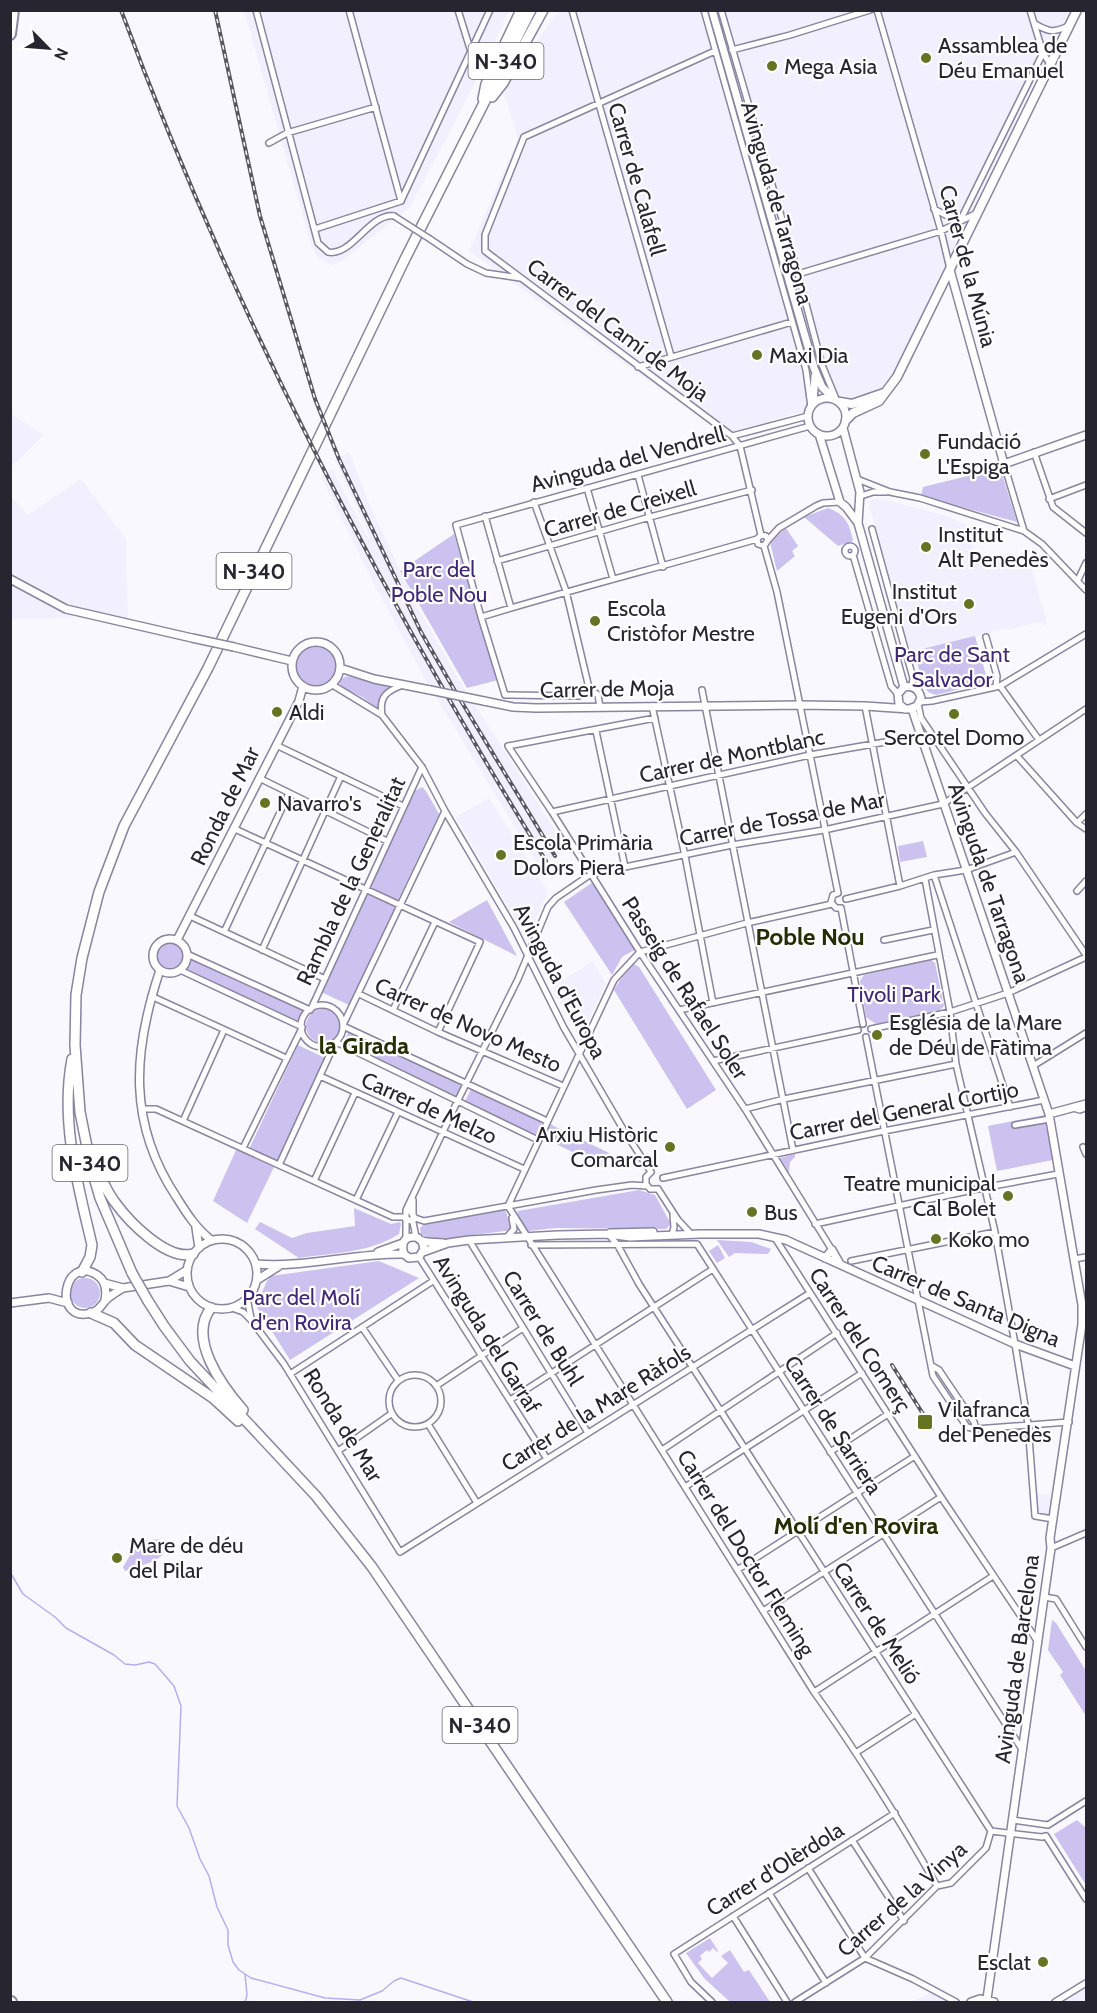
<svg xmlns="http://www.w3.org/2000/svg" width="1097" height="2013" viewBox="0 0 1097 2013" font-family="Cabin,sans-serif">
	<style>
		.built { fill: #f2effe }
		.green { fill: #cbc2ef }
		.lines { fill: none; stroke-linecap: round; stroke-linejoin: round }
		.stream { stroke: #bbacf2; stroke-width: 1.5 }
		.minor-casing { stroke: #8984a0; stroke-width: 8 }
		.tertiary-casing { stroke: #8984a0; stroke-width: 10 }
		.secondary-casing { stroke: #8984a0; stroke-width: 11 }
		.trunk-casing { stroke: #8984a0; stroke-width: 12 }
		.motorway-casing { stroke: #8984a0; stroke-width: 14 }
		.minor { stroke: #fff; stroke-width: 5 }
		.tertiary { stroke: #fff; stroke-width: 7 }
		.secondary { stroke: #fff; stroke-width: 8 }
		.trunk { stroke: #fff; stroke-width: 9 }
		.motorway { stroke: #fff; stroke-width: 10 }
		.rail-casing { stroke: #585760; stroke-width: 4 }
		.rail { stroke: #fff; stroke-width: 1.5; stroke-dasharray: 4.5; stroke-linecap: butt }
		.minor-bridge-casing { stroke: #8984a0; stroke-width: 8; stroke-linecap: butt }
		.tertiary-bridge-casing { stroke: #8984a0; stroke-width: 10; stroke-linecap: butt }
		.trunk-bridge-casing { stroke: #8984a0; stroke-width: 12; stroke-linecap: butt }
		.minor-bridge { stroke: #fff; stroke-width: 5 }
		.tertiary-bridge { stroke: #fff; stroke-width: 7 }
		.trunk-bridge { stroke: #fff; stroke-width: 9 }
		.poi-dot { fill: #647422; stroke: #fff; stroke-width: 2 }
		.labels { text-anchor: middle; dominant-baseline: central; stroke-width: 4.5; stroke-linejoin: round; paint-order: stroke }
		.shield { fill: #fff; stroke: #68666e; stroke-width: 1.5 }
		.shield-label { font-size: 21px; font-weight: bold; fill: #272530 }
		.poi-label { font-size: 22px; fill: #272530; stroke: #fff; text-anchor: start }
		.street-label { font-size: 22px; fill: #272530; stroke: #fff }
		.park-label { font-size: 22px; fill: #412776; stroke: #fff }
		.neighbourhood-label { font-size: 24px; font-weight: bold; fill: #262e06; stroke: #fff }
	</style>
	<rect width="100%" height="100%" fill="#f9f8fe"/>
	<path class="built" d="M244,11H509L474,85L410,207L343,260L332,265L318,258L311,244Z
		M560,11H1069L952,250L956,252L891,386L728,433L666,393L469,251L518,139L504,92L550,22Z
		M11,414L44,435L11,467Z
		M349,452L371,508L417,606L459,680L567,849L539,867L427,682L374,584L321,476L332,469L368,538L370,537L335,460Z
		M81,479L126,539L128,620L77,610L71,618L11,619L10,496L28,515Z
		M879,498L947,516L965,525L975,527L972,539L974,555L1012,562L1014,570L1031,566L1047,624L1043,625L1042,621L1009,630L1008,628L918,651H910L868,501Z
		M489,798L548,892L531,930L518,924L456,817Z
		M593,961L606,984L582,1033L579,1035L552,987Z
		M1034,1494L1051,1495L1048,1514L1036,1512Z
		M1086,1982V2002H1053Z
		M930,1990L952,2002H909L928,1995Z"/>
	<path class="green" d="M1000,468L1017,522L921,496L923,487Z
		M828,508C845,514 850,524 853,541L838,546L804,517Z
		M786,528L798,546L792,551L795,556L777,571L770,542Z
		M454,534L498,680L467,688L400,571Z
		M975,636L988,682L936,695L928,692L923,685L914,651Z
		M296 666a20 20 0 1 1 40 0a20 20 0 1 1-40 0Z
		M347,676L390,686L381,694L379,709L362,697L341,687L339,680Z
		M422,787L426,791L439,814L398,900L370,887L415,791Z
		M923,841L927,857L900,862L898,846Z
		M593,882L636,949L622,957L612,975L564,902Z
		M367,894L396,907L349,1005L321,992Z
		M487,900L517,956L449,922Z
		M157 955a13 13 0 1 1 26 0a13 13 0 1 1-26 0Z
		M193,958L303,1009L298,1021L187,969Z
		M931,960L935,963L944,1006L940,1010L876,1024L866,1017L860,981L864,975Z
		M634,964L639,967L716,1090L687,1109L614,990L620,980Z
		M306 1026a17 17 0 1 1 34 0a17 17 0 1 1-34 0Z
		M349,1031L462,1085L456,1096L343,1043Z
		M298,1045L325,1058L277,1161L249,1149Z
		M471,1089L543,1121L536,1136L465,1101Z
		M1044,1115L1053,1160L997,1171L988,1126Z
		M550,1124L609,1153L603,1167L544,1138Z
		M237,1148L275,1165L247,1223L213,1201Z
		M795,1154V1157L790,1162L789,1173L780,1158Z
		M639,1190L655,1195L671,1224L666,1229L556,1228L528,1231L517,1217L518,1211Z
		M354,1208L391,1224L400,1222L401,1224L399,1234C370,1253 332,1253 299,1258L255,1229L260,1222L292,1238L307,1233L355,1226Z
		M505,1209L512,1230L435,1240L421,1234L420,1228L427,1222Z
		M717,1240L751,1242L771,1249L768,1254L735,1253L729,1257Z
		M718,1245L725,1258L717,1263L709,1251Z
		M379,1261L419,1278L290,1360L256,1306L267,1281L271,1276Z
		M70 1293a15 15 0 1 1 30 0a15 15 0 1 1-30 0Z
		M159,1539L164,1548L163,1555L152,1562L125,1571L123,1567L132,1552L130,1543Z
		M1052,1620L1056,1623L1086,1671V1716L1060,1675L1063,1672L1048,1650Z
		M1077,1820L1086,1828V1885L1054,1834Z
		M710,1938L718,1951L717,1952L713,1948L709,1952L707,1950L700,1956L702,1959L698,1963L712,1978L728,1963L721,1956L730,1950L744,1972L749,1970L770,2002H730L704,1978L686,1953Z"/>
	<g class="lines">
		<path class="stream" d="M10,1572L23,1594L55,1617L66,1628L114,1655L125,1664L135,1665L149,1662L155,1664L174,1686L181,1706L177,1806L189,1828L200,1859L209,1876L217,1907L228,1930V1945L233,1962L239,1970L251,1978L325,1998L360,2000L382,1991L394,1981L401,1978L473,2002
			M245,2002L247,1995L245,1974"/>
		<defs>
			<path id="minor" d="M256,10L318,243L328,252C352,257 369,213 394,216
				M349,10L401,201
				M458,10L471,52
				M572,10L671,356
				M704,10L806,370L811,407
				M721,10L798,274L822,365L836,399
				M877,10L941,231L950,269
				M1030,10L1043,53L1050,64
				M1035,24C1049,32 1053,33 1068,26
				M732,50L790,35L870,10
				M715,51L524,137L485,235V251L732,436L740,446L761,535
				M269,143L287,133L376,107
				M401,201L490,10
				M934,209L959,222
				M960,221L1043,53
				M315,229L401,201
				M430,239L467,264L486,273L520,278
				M798,274L941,231L975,214
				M638,367L792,322
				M732,436L808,416
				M1034,452L1053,507L1086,533
				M1004,464L1024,531
				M638,475L663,567
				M857,479L890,492L920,498L1024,531L1042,544L1086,590
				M587,488L613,579
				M861,496L873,492H886
				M1049,499L1086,485
				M534,502L566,591L589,688L579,696L505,695L481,617L456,525L810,426
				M485,516L511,608
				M872,529L913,678L912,686
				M761,535L766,536L768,540L764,546L758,544L757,539Z
				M768,540L779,528L816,506L823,503L840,502
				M845 551a5 5 0 1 1 10 0a5 5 0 1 1-10 0Z
				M764,546L777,592L838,893
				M853,555L891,686L898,694
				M497,561L650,517L752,490
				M1078,580L1086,563
				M481,617C573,589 665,566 757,539
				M986,637L997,676L996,687
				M331,684L382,715L422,767L445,811L514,928L564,1028L623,1129L651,1172
				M1000,686L1039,740
				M589,688L598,695L600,707
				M702,690L793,1150
				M920,702L932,701L1000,686L1086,634
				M918,704L921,718L985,813L1016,852L1086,955
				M652,706L685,856L713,1003
				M865,706L900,886
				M382,715C379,697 386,691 403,685
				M655,718L508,746L552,812L640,952L745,1109L832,1250
				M596,731L625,867
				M276,745L403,806
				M1017,756L1077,823L1086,829
				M259,778L387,841
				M552,812L810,755L920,736
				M1077,823L1086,814
				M235,829L480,942L438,1032
				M934,875L1010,1107
				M925,879L950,1012L956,1064L995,1232L1015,1344L1028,1424L1035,1516L1053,1519
				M1077,891L1086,881
				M838,893L833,895L831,902L836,908H841
				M846,899L900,886L934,875L966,870L1016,852
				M841,908L863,1024
				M190,916L323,978
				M224,932L289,793
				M884,940L933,930
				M262,950L341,776
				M640,952L614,980L508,1206L814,1692C859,1755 899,1819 937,1886
				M640,952L747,923L832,904
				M187,954L310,1010
				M180,970L302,1027
				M359,994L438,1032L563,1086
				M151,996L286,1058
				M301 1026a21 21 0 1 1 42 0a21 21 0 1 1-42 0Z
				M311,1009L422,767
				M393,1010L435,922
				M679,1010L937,955
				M343,1025L445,811
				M343,1026L547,1121
				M871,1029L950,1012L1008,993L1086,957
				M866,1037L933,1376L967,1427L976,1429L1069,1422
				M336,1042L538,1140
				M713,1061L858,1030
				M1033,1066L1086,1033
				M320,1076L524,1169
				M1073,1108L1080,1110L1086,1108
				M142,1109H156L393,1217H403L413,1222
				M745,1109L784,1099L956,1064
				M183,1121L224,1030
				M1015,1125L1050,1119
				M1083,1147L1086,1154
				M243,1148L302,1028
				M279,1165L335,1043
				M651,1172L646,1177V1184L650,1189H658
				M663,1178L884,1131L1044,1100
				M314,1181L355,1093
				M658,1189L678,1220L691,1234
				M356,1200L398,1112
				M413,1200V1222L416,1237
				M408,1208L415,1218L424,1221L596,1190L632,1185L647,1186
				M815,1224L977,1189L1058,1174
				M608,1234L617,1244L639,1284L991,1831L1042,1837L1046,1836
				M672,1235L674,1227L673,1215
				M507,1237L514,1229L512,1218
				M775,1238L941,1497L1038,1642
				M406,1239V1210L458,1100L518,979L548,907L556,898L591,874L732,845L824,830L943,804L1086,709
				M469,1240L588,1433
				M531,1245L697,1244L1023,1751
				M419,1257L547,1459
				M1074,1259L1086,1257
				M851,1261L995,1232
				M247,1298L251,1318
				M232,1308L243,1312L251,1320L284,1364L400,1552L810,1293
				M362,1327L398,1380
				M932,1366L939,1370L974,1422L976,1429
				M290,1374L433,1281
				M389 1401a26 26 0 1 1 52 0a26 26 0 1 1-52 0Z
				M436,1386L523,1328
				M510,1400L713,1269
				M428,1424L477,1503
				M662,1450L837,1333
				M338,1451L391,1414
				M830,1452L888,1414
				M685,1487L862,1373
				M1051,1548L1086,1533
				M737,1570L915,1456
				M1044,1597L1056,1599L1086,1647
				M763,1611L941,1497
				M814,1692L993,1576
				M857,1752L916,1714
				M1013,1820L1048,1825L1086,1801
				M1046,1836L1086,1899
				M852,1840L904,1921
				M808,1868L865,1958L913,1979L956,2002
				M769,1893L826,1983
				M733,1916L787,2002
				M712,2002L691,1982L674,1954L895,1813
				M795,2002L865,1958L937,1886L951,1883L986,1848L991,1831
				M1055,2002L1086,1983"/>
			<path id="tertiary" d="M712,10L814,368L822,387L833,398
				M950,270L1004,464L1086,435
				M808 417a19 19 0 1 1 38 0a19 19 0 1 1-38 0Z
				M813,403L815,376
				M843,428L860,492L858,523L904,687
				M819,434L840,502L846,507L858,523
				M10,579L66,609L192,638
				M292 666a24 24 0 1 1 48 0a24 24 0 1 1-48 0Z
				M234,647L292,661
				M340,668L374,679L430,690
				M484,701L513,707L536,708L800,705L865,706L909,709L917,706L921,698C919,689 913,685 904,687L898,694L899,704L905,709
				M912,709L1049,1114L1082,1305V1324L1050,1538L1051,1548L987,1999
				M153 956a17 17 0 1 1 34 0a17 17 0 1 1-34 0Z
				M177,940L299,701L303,686
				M160,970C133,1051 127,1123 177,1198C187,1214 196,1228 211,1240
				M1049,1114L1086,1104
				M196,1228L199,1248
				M610,1233L653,1232
				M187 1274a35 35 0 1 1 70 0a35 35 0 1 1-70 0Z
				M422,1241L424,1249L419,1257L409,1258L404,1254C401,1246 403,1236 414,1237C423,1238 415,1239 423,1241C428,1243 437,1242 443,1243
				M378,1252L403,1243
				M423,1252L448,1243L469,1240L558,1235L608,1234L630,1237L700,1234H759L786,1240L1015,1344L1075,1366
				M825,1258L832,1250L840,1264
				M256,1264C306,1268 353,1253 404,1254
				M257,1280L279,1266
				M169,1281L187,1270
				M104,1283L123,1288L169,1281L189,1287
				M105,1300C107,1290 106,1281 97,1275C63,1253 52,1324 91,1313C100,1311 102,1303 108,1298C113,1294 118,1291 123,1288
				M10,1303L49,1298L68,1303
				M971,2002L980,1999L994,2002"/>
			<path id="secondary" d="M840,402L852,404L884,393
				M846,420L853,413L879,401L897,377L1077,10"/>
			<path id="trunk" d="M492,97L503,83L543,10
				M483,99L486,84L521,10
				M72,1059C60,1122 78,1185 92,1245L90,1257L82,1272
				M95,1158C99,1173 105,1189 114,1201C129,1222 167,1261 193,1254
				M132,1273L100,1198L91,1167L80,1112L75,1045L76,995L82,958L99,892L124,826L208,668L405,259L531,10
				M148,1301L164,1326L190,1361L316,1496L372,1567L667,2002
				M211,1308C187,1338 222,1386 243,1410
				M91,1313L114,1323L135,1345L213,1398L238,1421"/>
			<path id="motorway" d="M10,34L13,10
				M10,2002H11"/>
		</defs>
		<use href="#minor" class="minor-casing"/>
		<use href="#tertiary" class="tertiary-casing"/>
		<use href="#secondary" class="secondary-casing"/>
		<use href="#trunk" class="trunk-casing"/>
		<use href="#motorway" class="motorway-casing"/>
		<use href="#minor" class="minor"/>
		<use href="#tertiary" class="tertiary"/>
		<use href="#secondary" class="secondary"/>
		<use href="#trunk" class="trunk"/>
		<use href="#motorway" class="motorway"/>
		<defs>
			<path id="rail" d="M121,10C232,310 378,590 546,861
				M215,10L260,216L315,399L339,459L421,632L455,691L555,856
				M892,1365L932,1428"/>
		</defs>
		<use href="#rail" class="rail-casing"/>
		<use href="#rail" class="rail"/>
		<defs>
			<path id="minor-bridge" d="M394,216L430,239"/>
			<path id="tertiary-bridge" d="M192,638L234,647
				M430,690L484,701"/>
			<path id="trunk-bridge" d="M132,1273L148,1301"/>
		</defs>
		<use href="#minor-bridge" class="minor-bridge-casing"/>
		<use href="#tertiary-bridge" class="tertiary-bridge-casing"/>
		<use href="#trunk-bridge" class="trunk-bridge-casing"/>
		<use href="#minor-bridge" class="minor-bridge"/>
		<use href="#tertiary-bridge" class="tertiary-bridge"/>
		<use href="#trunk-bridge" class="trunk-bridge"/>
	</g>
	<g class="poi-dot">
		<circle cx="926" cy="58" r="6"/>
		<circle cx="772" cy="66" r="6"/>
		<circle cx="757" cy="355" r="6"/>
		<circle cx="925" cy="454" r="6"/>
		<circle cx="926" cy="547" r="6"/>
		<circle cx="969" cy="604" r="6"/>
		<circle cx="595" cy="621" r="6"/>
		<circle cx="277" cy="712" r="6"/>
		<circle cx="954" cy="714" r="6"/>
		<circle cx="265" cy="803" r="6"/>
		<circle cx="501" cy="855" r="6"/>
		<circle cx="877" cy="1035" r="6"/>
		<circle cx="670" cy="1147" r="6"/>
		<circle cx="1008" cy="1196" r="6"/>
		<circle cx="752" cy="1212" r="6"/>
		<circle cx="936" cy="1239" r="6"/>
		<rect x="917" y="1414" width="16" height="16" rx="3"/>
		<circle cx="117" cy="1558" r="6"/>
		<circle cx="1043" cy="1962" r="6"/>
	</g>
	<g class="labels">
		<g class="shield">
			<rect x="468.5" y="43" width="75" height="36" rx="4.5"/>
			<rect x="216.5" y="553" width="75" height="36" rx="4.5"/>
			<rect x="52.5" y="1145" width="75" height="36" rx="4.5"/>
			<rect x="442.5" y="1707" width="75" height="36" rx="4.5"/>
		</g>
		<g class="shield-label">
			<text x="506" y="61">N-340</text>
			<text x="254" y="571">N-340</text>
			<text x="90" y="1163">N-340</text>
			<text x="480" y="1725">N-340</text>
		</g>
		<g class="poi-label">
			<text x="938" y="45">Assamblea de<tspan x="938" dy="25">Déu Emanuel</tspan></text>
			<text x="784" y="66">Mega Asia</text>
			<text x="769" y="355">Maxi Dia</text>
			<text x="937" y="441">Fundació<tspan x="937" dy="25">L'Espiga</tspan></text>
			<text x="938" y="534">Institut<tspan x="938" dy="25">Alt Penedès</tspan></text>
			<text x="957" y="591" text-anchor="end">Institut<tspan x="957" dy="25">Eugeni d'Ors</tspan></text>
			<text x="607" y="608">Escola<tspan x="607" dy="25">Cristòfor Mestre</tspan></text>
			<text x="289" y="712">Aldi</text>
			<text x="954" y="737" text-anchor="middle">Sercotel Domo</text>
			<text x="277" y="803">Navarro's</text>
			<text x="513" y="842">Escola Primària<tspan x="513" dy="25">Dolors Piera</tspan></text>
			<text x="889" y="1022">Església de la Mare<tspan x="889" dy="25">de Déu de Fàtima</tspan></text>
			<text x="658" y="1134" text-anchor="end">Arxiu Històric<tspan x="658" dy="25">Comarcal</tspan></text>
			<text x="996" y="1183" text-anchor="end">Teatre municipal<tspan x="996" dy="25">Cal Bolet</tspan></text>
			<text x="764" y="1212">Bus</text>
			<text x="948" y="1239">Koko mo</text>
			<text x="938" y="1409">Vilafranca<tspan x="938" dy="25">del Penedès</tspan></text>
			<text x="129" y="1545">Mare de déu<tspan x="129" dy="25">del Pilar</tspan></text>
			<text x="1031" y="1962" text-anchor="end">Esclat</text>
		</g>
		<g class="street-label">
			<text transform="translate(637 179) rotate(74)">Carrer de Calafell</text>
			<text transform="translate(777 203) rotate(74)">Avinguda de Tarragona</text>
			<text transform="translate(968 266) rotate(75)">Carrer de la Múnia</text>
			<text transform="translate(618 330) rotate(37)">Carrer del Camí de Moja</text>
			<text transform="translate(628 459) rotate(-15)">Avinguda del Vendrell</text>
			<text transform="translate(620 509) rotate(-16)">Carrer de Creixell</text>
			<text transform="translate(607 689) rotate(-1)">Carrer de Moja</text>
			<text transform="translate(732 756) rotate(-12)">Carrer de Montblanc</text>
			<text transform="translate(225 806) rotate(-64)">Ronda de Mar</text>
			<text transform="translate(782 819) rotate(-11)">Carrer de Tossa de Mar</text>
			<text transform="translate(351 881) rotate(-65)">Rambla de la Generalitat</text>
			<text transform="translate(989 883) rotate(71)">Avinguda de Tarragona</text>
			<text transform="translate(560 981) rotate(62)">Avinguda d'Europa</text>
			<text transform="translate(685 988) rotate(57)">Passeig de Rafael Soler</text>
			<text transform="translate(468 1025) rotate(24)">Carrer de Novo Mesto</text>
			<text transform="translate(429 1108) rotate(24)">Carrer de Melzo</text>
			<text transform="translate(904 1111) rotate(-11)">Carrer del General Cortijo</text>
			<text transform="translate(966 1301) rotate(23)">Carrer de Santa Digna</text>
			<text transform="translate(543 1328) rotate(58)">Carrer de Buhl</text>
			<text transform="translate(487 1334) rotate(58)">Avinguda del Garraf</text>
			<text transform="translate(860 1340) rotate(57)">Carrer del Comerç</text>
			<text transform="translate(596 1408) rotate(-32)">Carrer de la Mare Ràfols</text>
			<text transform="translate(343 1425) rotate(58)">Ronda de Mar</text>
			<text transform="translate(833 1425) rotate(57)">Carrer de Sarriera</text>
			<text transform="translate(746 1553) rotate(58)">Carrer del Doctor Fleming</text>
			<text transform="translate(877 1623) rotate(57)">Carrer de Melió</text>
			<text transform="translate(1017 1659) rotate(-82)">Avinguda de Barcelona</text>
			<text transform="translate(775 1869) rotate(-32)">Carrer d'Olèrdola</text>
			<text transform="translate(902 1899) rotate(-41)">Carrer de la Vinya</text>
		</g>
		<g class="park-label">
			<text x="439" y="569">Parc del<tspan x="439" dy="25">Poble Nou</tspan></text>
			<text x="952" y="654">Parc de Sant<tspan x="952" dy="25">Salvador</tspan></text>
			<text x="894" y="994">Tivoli Park</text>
			<text x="301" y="1297">Parc del Molí<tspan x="301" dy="25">d'en Rovira</tspan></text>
		</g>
		<g class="neighbourhood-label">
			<text x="810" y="936">Poble Nou</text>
			<text x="364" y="1045">la Girada</text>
			<text x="856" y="1525">Molí d'en Rovira</text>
		</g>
	</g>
	<rect width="1097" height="2013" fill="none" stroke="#272530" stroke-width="24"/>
	<g transform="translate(48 48) rotate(115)" stroke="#ffffff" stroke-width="4.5" paint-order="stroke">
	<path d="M0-4.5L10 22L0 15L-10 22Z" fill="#272530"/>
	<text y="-9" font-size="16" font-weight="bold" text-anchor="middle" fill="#272530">N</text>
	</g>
</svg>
